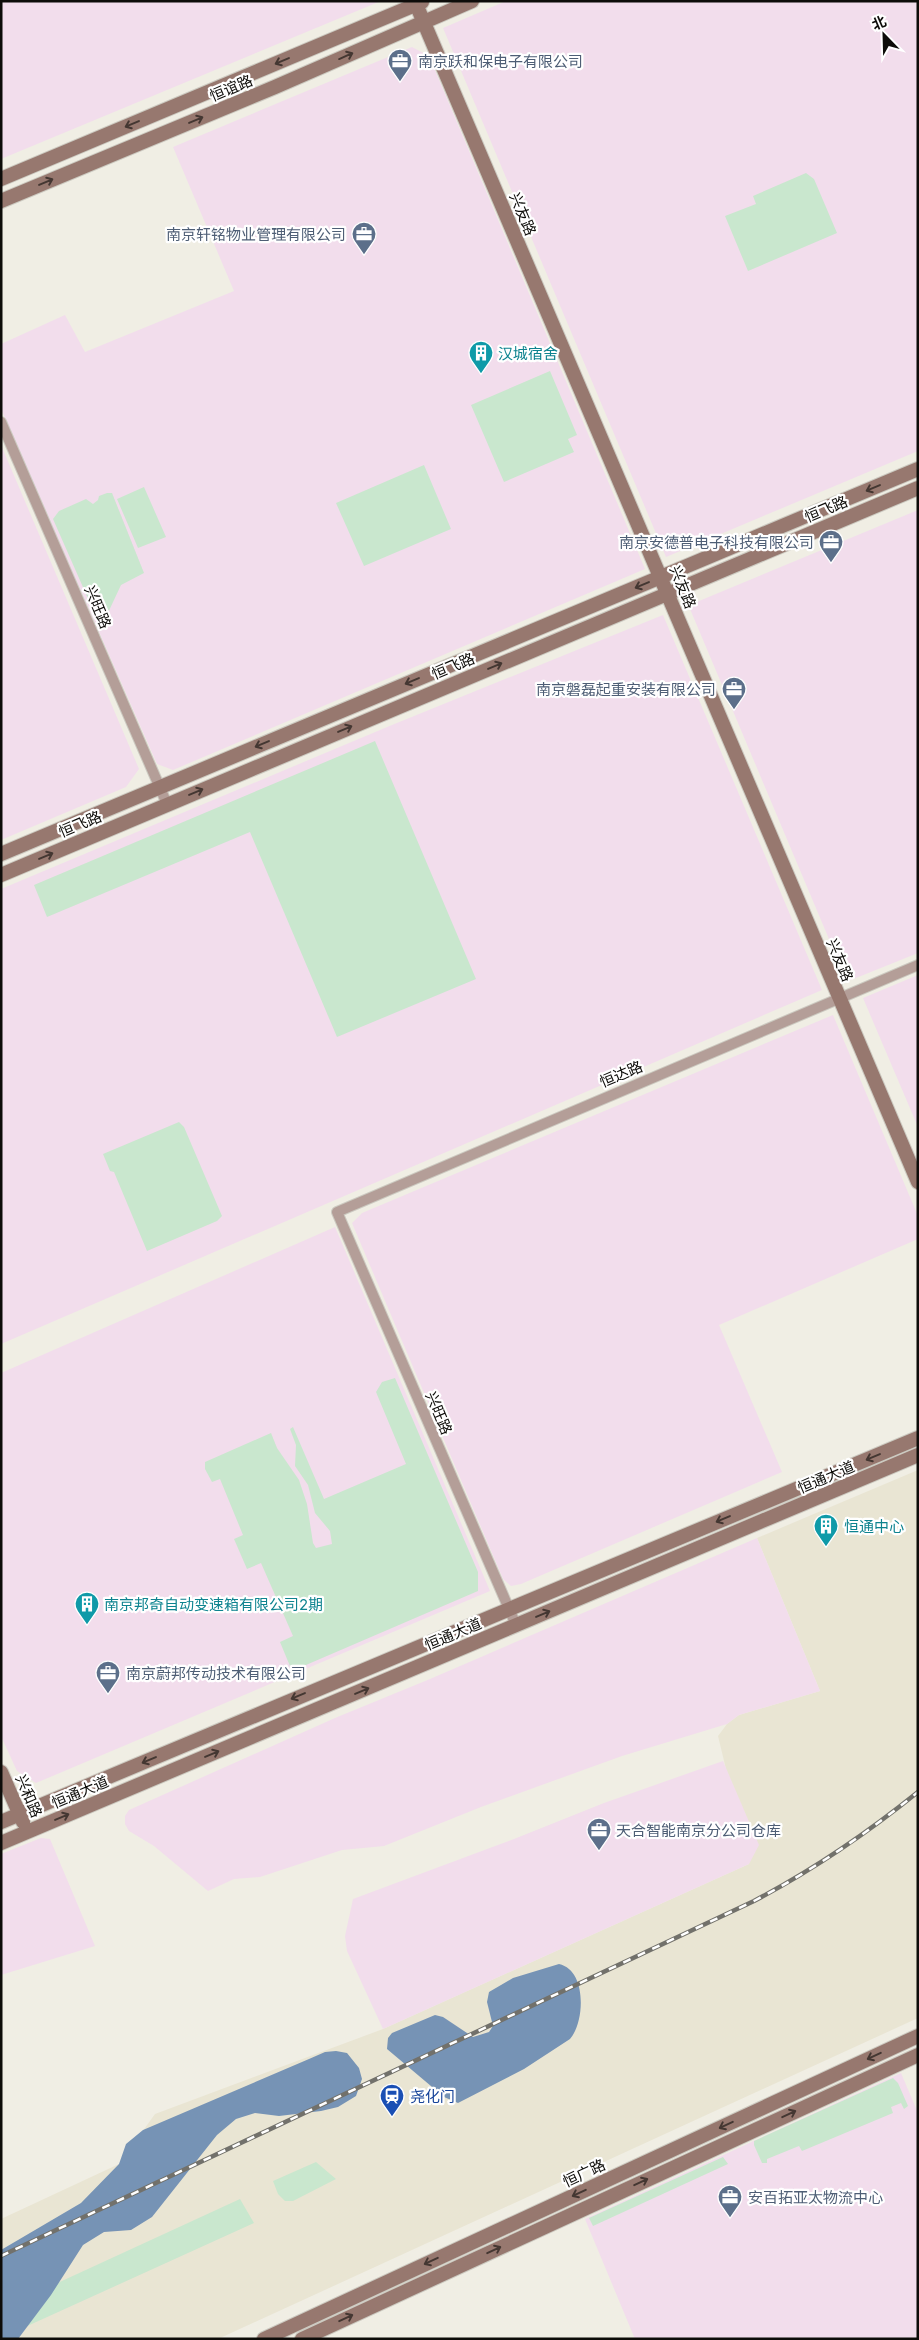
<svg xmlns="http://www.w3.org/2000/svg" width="919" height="2340" viewBox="0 0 919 2340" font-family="Inter,'Noto Sans SC',sans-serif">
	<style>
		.built { fill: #e9e5d3 }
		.industrial { fill: #f2ddec }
		.green { fill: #c9e7ce }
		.water { fill: #7693b5 }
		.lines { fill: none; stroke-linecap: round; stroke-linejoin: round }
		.street-casing { stroke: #cccac1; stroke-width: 12 }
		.secondary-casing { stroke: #cccac1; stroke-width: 16 }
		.street { stroke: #b49e98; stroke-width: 10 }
		.secondary { stroke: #97786f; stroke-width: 14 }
		.rail-casing { stroke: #72716b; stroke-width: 4.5 }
		.rail { stroke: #fff; stroke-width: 2.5; stroke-dasharray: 8; stroke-linecap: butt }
		.oneway { stroke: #443732 }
		.labels { text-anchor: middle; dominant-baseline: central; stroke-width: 4.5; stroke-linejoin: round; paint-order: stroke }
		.service-label { font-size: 15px; fill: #4e5e75; stroke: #fff; text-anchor: start }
		.street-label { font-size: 15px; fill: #0d0c09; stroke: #fff }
		.culture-label { font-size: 15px; fill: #0d838f; stroke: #fff; text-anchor: start }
		.transit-label { font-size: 15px; fill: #164399; stroke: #fff; text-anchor: start }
	</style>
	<rect width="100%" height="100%" fill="#f0eee4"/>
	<path class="built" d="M918,1470V2018L218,2339H1V2219L119,2164L155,2114L383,2029L749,1864L718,1736L727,1724L739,1715L820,1691L757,1538Z"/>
	<path class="industrial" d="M1,1H381L1,159Z
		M506,1H918V451L666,557L443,28Z
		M412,47L429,56L645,569L173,770L157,764L1,409V344L65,315L85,352L234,291L173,147Z
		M1,445L139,769L126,787L1,840Z
		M918,510V953L851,980L845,977L690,609L699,601Z
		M663,615L822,990L1,1344V889L392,725Z
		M918,975V1127L863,998Z
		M833,1015L918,1216V1239L719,1325L782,1472L521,1584L511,1586L503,1579L352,1223L362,1213Z
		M335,1227L490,1591L36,1783L17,1771L1,1736V1373Z
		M757,1538L820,1691L739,1715L727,1724L622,1756L481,1807L384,1846L342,1850L260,1877L234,1879L208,1891L154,1846L129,1831L125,1824V1816L129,1810L335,1718L430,1679Z
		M723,1761L759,1845L749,1864L383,2029L347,1951L345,1936L353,1899L514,1839L604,1803Z
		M41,1838L50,1839L95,1946L1,1975V1854Z
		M901,2073L918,2113V2339H635L585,2219Z"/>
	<path class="green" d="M806,173L814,179L837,233L748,271L725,216L756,204L753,196Z
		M550,371L577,435L568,439L574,452L504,482L471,405Z
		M424,465L451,529L364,566L336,503Z
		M144,487L166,537L138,548L117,499Z
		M107,493H112L144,573L121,585L106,617L100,621L97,619L53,519L59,511L86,499L93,504L98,500L99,496Z
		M375,741L476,979L337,1037L250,832L47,917L34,885Z
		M179,1122L184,1127L222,1216L217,1221L147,1251L114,1172L110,1171L103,1154Z
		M395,1378L478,1572V1591L292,1671L280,1642L293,1636L261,1563L247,1569L234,1539L243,1535L220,1479L212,1482L205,1469V1462L271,1433L277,1448L299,1480L307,1504L313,1543L316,1548L332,1544L330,1531L315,1513L308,1485L295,1466L296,1445L290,1429L293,1427L324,1499L406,1464L376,1392L382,1382Z
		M893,2078L898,2083L908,2106L904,2109L901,2103L891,2107L893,2113L802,2151L799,2146L767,2159V2163H762L754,2145V2141Z
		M723,2157L728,2164L593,2226L589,2218Z
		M316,2162L336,2179L293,2201H285L278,2194L273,2181Z
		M240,2199L254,2223L1,2338V2309Z"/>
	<path class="water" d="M559,1964C587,1970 585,2022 570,2039L524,2069L458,2103L444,2097L387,2049L388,2038L392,2033L435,2015L443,2017L473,2037L489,2032L493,2026L487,2002L489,1992L513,1978Z
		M336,2051L347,2053L359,2068L362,2079L356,2096L338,2107L321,2111L279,2116L255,2113L236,2119L217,2135L152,2217L131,2230L104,2232L83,2245L51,2295L18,2339H1V2250L81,2203L119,2164L126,2144L143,2130L309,2059L325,2052Z"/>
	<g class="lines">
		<defs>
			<path id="street" d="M1,422L167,804
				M516,1625L337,1212L918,965"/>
			<path id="secondary" d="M416,4L918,1182
				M1,179L422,2
				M1,201L275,87L472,1
				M1,854L918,469
				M1,875L918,488
				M1,1772L23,1822
				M1,1822L918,1438
				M1,1843L918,1455
				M264,2339L918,2036
				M302,2339L918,2055"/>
		</defs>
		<use href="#street" class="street-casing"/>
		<use href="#secondary" class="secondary-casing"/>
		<use href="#street" class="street"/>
		<use href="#secondary" class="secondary"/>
		<defs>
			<path id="rail" d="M1,2256L754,1901C813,1870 866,1834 918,1792"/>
		</defs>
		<use href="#rail" class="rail-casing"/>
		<use href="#rail" class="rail"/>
	</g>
	<defs><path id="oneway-shaft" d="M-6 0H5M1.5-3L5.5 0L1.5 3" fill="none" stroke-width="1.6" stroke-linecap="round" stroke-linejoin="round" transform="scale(1.25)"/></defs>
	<g class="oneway">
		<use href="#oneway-shaft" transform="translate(346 56) rotate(-24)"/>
		<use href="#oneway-shaft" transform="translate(282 61) rotate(157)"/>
		<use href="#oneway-shaft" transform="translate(196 120) rotate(-23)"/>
		<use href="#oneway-shaft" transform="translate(132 124) rotate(157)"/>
		<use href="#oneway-shaft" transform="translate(46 182) rotate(-23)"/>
		<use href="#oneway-shaft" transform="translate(873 488) rotate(157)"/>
		<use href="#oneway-shaft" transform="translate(642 585) rotate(157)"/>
		<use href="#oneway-shaft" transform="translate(495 666) rotate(-23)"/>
		<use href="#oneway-shaft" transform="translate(412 681) rotate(157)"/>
		<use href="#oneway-shaft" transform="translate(345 729) rotate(-23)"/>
		<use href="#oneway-shaft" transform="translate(262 744) rotate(157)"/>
		<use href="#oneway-shaft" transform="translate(196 792) rotate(-23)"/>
		<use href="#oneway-shaft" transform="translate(46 856) rotate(-23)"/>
		<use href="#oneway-shaft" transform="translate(873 1457) rotate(157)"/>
		<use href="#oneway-shaft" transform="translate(723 1519) rotate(157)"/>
		<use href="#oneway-shaft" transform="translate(543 1614) rotate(-23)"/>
		<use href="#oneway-shaft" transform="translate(362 1691) rotate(-23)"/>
		<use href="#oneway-shaft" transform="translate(298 1696) rotate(157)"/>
		<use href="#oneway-shaft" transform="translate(212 1754) rotate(-23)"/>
		<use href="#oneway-shaft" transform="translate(149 1760) rotate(157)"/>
		<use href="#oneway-shaft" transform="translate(62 1817) rotate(-23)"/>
		<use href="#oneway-shaft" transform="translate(874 2056) rotate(155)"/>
		<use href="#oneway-shaft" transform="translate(789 2114) rotate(-25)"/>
		<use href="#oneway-shaft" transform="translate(726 2125) rotate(155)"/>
		<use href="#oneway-shaft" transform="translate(641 2182) rotate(-25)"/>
		<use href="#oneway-shaft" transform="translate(579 2193) rotate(155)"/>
		<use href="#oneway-shaft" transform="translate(494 2250) rotate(-25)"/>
		<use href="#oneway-shaft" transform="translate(431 2261) rotate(155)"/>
		<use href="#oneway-shaft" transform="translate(346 2318) rotate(-25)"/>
	</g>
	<defs>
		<symbol id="office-pin" viewBox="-11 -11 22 30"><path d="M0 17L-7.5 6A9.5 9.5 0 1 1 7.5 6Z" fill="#5c6f8a" stroke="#fff"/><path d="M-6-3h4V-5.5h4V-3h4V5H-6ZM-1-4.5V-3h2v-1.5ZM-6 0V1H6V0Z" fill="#fff"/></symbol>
		<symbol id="building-pin" viewBox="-11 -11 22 30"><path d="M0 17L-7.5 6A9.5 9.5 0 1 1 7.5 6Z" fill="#0f9aa8" stroke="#fff"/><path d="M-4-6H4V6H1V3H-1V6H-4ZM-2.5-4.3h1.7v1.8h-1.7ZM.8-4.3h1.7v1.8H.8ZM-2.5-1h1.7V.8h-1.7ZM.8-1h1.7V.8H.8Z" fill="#fff"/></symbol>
		<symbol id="station-pin" viewBox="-11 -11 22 30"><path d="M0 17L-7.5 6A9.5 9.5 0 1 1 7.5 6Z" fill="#1a4fb4" stroke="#fff"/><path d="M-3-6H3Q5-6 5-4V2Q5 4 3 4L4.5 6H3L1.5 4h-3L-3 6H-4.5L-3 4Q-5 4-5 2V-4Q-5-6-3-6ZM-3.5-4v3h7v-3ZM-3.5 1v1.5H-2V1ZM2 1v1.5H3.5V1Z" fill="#fff"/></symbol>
	</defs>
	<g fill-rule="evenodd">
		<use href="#office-pin" x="386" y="47" width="28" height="38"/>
		<use href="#office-pin" x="350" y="220" width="28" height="38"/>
		<use href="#building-pin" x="467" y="339" width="28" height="38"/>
		<use href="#office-pin" x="817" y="528" width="28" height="38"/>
		<use href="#office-pin" x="720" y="675" width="28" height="38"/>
		<use href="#building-pin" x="812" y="1512" width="28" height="38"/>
		<use href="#building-pin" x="73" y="1590" width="28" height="38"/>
		<use href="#office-pin" x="94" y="1659" width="28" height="38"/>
		<use href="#office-pin" x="585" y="1816" width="28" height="38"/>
		<use href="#station-pin" x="378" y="2082" width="28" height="38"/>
		<use href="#office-pin" x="716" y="2183" width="28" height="38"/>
	</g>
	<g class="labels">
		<g class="service-label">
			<text x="418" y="61">南京跃和保电子有限公司</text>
			<text x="346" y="234" text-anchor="end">南京轩铭物业管理有限公司</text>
			<text x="814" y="542" text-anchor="end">南京安德普电子科技有限公司</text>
			<text x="716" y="689" text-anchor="end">南京磐磊起重安装有限公司</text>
			<text x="126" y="1673">南京蔚邦传动技术有限公司</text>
			<text x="616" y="1830">天合智能南京分公司仓库</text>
			<text x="748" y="2197">安百拓亚太物流中心</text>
		</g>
		<g class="street-label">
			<text transform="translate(231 88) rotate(-23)">恒谊路</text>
			<text transform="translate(523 214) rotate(67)">兴友路</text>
			<text transform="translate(826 509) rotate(-23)">恒飞路</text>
			<text transform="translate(683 587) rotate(68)">兴友路</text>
			<text transform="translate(98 607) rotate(67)">兴旺路</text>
			<text transform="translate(453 666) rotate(-23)">恒飞路</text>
			<text transform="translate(80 824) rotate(-23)">恒飞路</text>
			<text transform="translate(840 960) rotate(67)">兴友路</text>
			<text transform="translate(621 1074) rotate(-23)">恒达路</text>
			<text transform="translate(439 1413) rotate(67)">兴旺路</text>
			<text transform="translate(826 1477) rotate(-23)">恒通大道</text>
			<text transform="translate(453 1634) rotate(-23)">恒通大道</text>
			<text transform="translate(80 1792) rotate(-23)">恒通大道</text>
			<text transform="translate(29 1796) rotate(67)">兴和路</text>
			<text transform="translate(584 2173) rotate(-25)">恒广路</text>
		</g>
		<g class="culture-label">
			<text x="498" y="353">汉城宿舍</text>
			<text x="844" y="1526">恒通中心</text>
			<text x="104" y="1604">南京邦奇自动变速箱有限公司2期</text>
		</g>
		<g class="transit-label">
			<text x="410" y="2096">尧化门</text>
		</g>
	</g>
	<rect width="919" height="2340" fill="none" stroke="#0d0c09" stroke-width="5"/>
	<g transform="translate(884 35) rotate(337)" stroke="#ffffff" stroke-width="4" paint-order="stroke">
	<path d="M0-4L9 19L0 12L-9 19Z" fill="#0d0c09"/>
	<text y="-8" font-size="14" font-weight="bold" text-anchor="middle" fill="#0d0c09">北</text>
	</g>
</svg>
